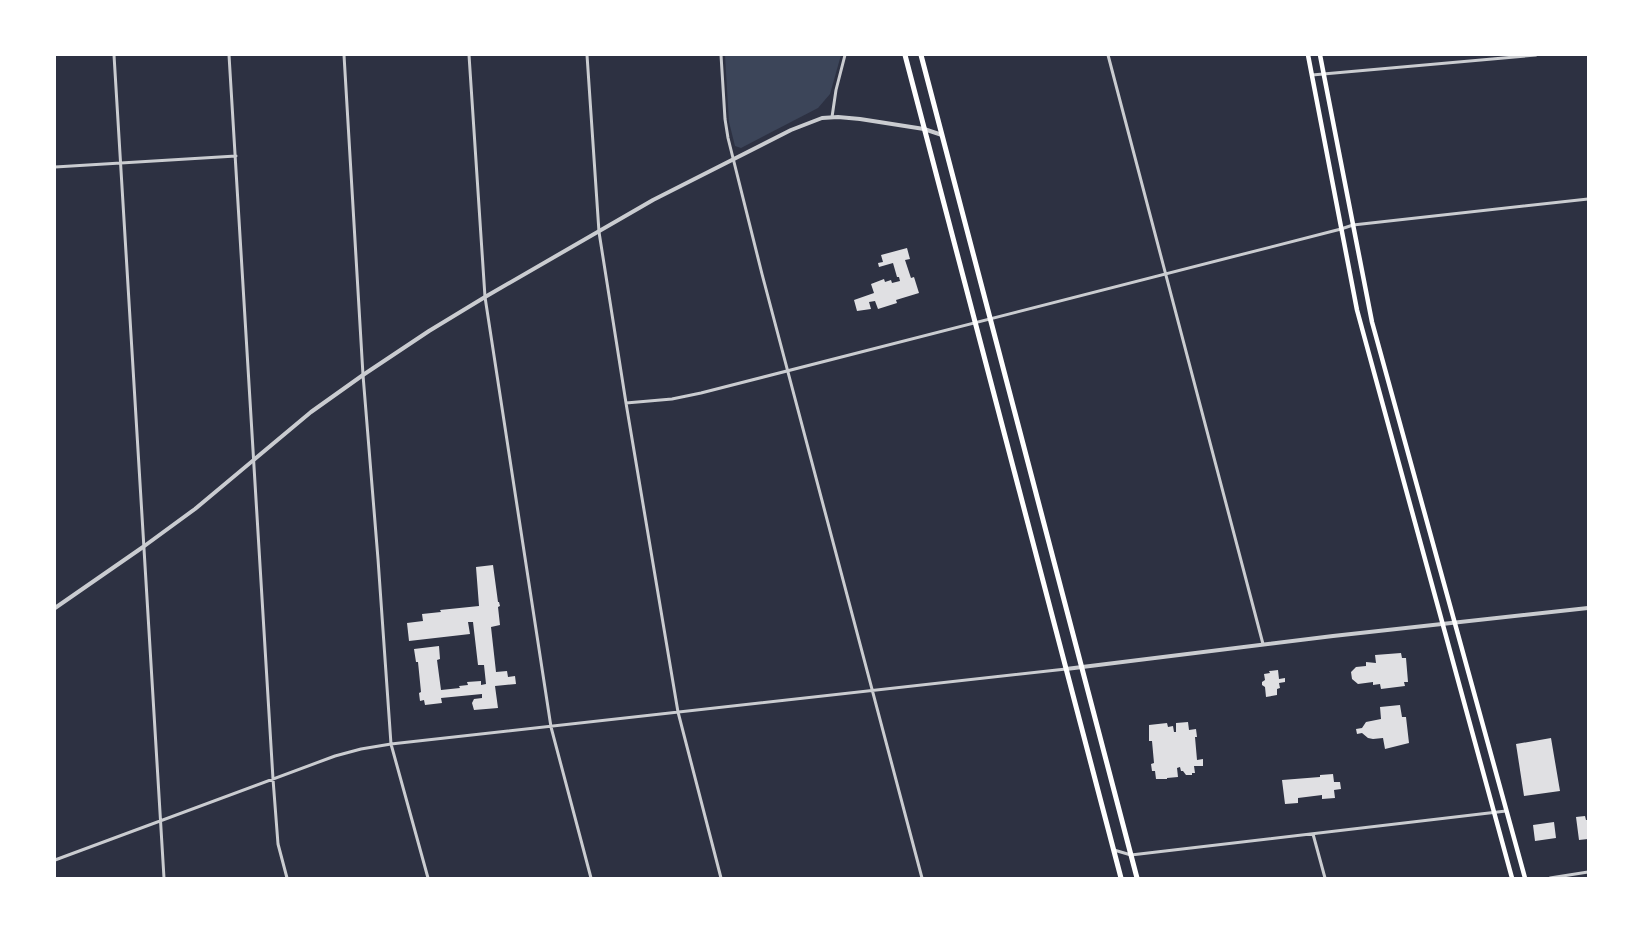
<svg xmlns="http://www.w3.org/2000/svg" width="1643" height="933" viewBox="0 0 1643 933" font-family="Lato,sans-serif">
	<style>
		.green { fill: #3c4559 }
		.building { fill: #e0e0e3 }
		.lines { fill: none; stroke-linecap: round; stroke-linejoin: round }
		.minor { stroke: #caccd0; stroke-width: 3 }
		.tertiary { stroke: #caccd0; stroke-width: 4 }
		.secondary { stroke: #fff; stroke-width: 4.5 }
		.primary { stroke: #fff; stroke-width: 5 }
	</style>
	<rect width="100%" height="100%" fill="#2d3142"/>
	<path class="green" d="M725,55H841L830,94L818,108L741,148L735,146L729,122Z"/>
	<path class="building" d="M907,248L910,259L905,260L911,278L914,277L919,293L896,300L897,303L878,309L875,301L869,302L871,309L857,311L854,300L874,293L871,284L884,279L885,282L891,280L892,283L900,281L899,277H897L893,263L879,267L878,263L883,262L881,255Z
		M493,565L498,602H499L500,606L498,607L500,625L491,627L496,672L507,671L508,677L515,676L516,684L495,686L498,708L474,710L472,703L474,699L482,698V694L441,698L442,703L425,705L424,700L420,701L419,693L421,692L418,662H416L414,649L439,646L440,659L437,660L441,690L460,688L459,686L468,685L467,682L481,681V685L486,684L484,665H478L473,622H468L470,634L409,641L407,623L423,621L422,614L441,612L440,610L479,606L476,567Z
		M1401,653L1402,658H1406L1408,682H1404L1405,686L1381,689L1380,684L1373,685V682L1358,684L1352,679L1351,672L1356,667L1366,666V662L1376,663L1375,655Z
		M1278,670L1279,679L1285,678V682L1279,683L1280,688L1277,689V695L1266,697L1265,687L1262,685V682L1265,680L1264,674L1270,673L1269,671Z
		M1400,705L1402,717H1406L1409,743L1385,749L1383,738L1373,739L1368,738L1362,733L1357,734L1356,729L1362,728L1366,722L1381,719L1380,707Z
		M1188,722L1189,730L1196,729L1197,737H1195L1197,760L1203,759V766H1194L1195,773H1192V775H1186L1183,771H1181L1180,767L1177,768L1178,777L1167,778V779H1156L1155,771H1152L1151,764L1154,763L1152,741H1149V725L1167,723L1168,727L1173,726L1174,732H1176V723Z
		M1551,738L1560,791L1524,796L1516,744Z
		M1333,774L1334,782H1340L1341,789L1334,790L1335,798L1322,799V795L1298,798V803L1285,804L1282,780L1320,777V775Z
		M1585,816L1586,820H1588V839L1579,840L1576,817Z
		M1554,822L1556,838L1535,841L1533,825Z"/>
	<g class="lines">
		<path class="minor" d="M114,55L164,878
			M229,55L273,779L278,844L287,878
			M344,55L363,375L378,559L391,744L428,878
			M469,55L485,297L551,727L591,878
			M587,55L599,232L626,403L678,712L721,878
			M721,55L725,119L728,138L762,274L922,878
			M1108,55L1263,644
			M1312,75L1536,55
			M832,117L836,90L845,55
			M55,167L236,156
			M626,403L672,399L701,393L1341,229L1353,225L1588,199
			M1313,834L1325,878
			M1114,850L1131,855L1506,811
			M55,860L335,756L361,749L391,744L1066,669
			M1550,878L1588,872"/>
		<path class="tertiary" d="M55,608L143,547L195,509L311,412L363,375L429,331L485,297L653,200L791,130L822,118L838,117L860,119L924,129L942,135
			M1066,669L1333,636L1588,608"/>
		<path class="secondary" d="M1308,55L1357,310L1512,878
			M1320,55L1372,322L1525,878"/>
		<path class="primary" d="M905,55L1121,878
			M921,55L1137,878"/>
	</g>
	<rect width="1643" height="933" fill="none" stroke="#ffffff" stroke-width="112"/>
</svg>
